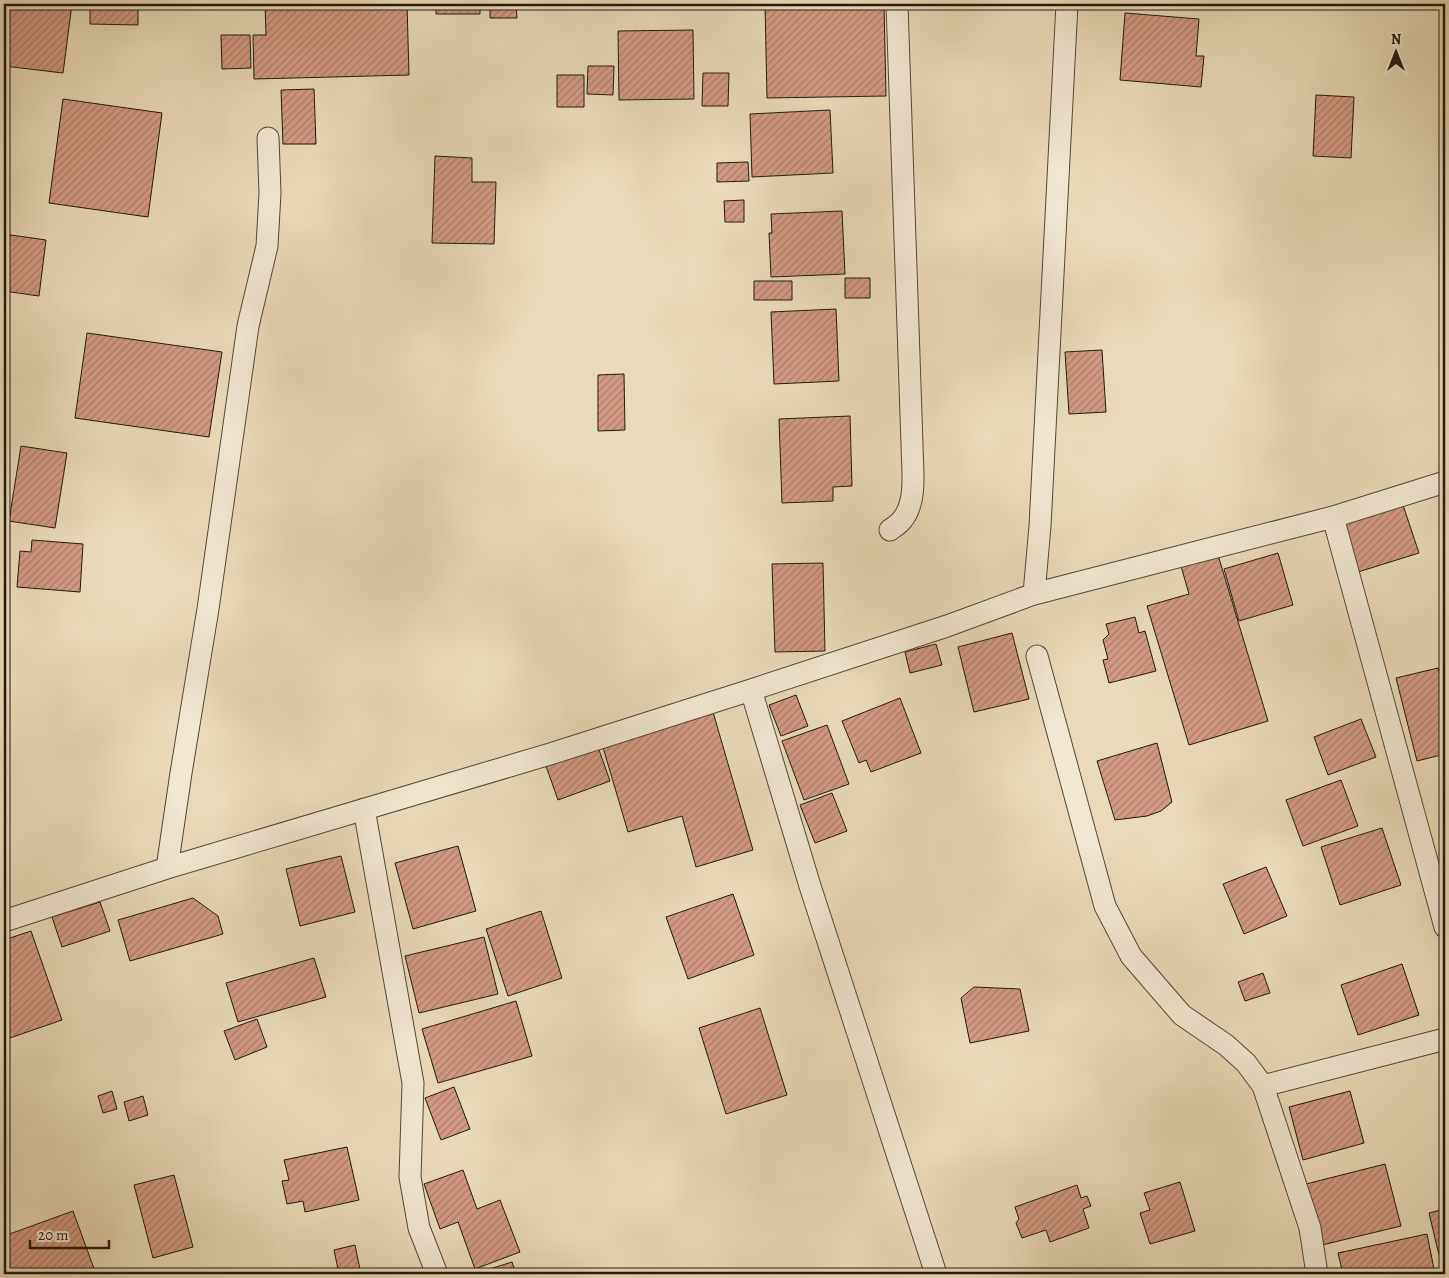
<svg xmlns="http://www.w3.org/2000/svg" width="1449" height="1278" viewBox="0 0 1449 1278" font-family="Alegreya,serif">
	<style>
		.building { fill: url(#building-hatch); stroke: #211810 }
		.lines { fill: none; stroke-linecap: round; stroke-linejoin: round }
		.street-casing { stroke: #53493a; stroke-width: 23 }
		.street { stroke: #f1e8d1; stroke-width: 21 }
	</style>
	<defs>
		<pattern id="building-hatch" width="6" height="6" patternUnits="userSpaceOnUse" patternTransform="scale(1.25)"><rect width="6" height="6" fill="#d39b83"/><path d="M-1 1l2-2M0 6l6-6M5 7l2-2" fill="none" stroke="#ab7d6a"/></pattern>
	</defs>
	<rect width="100%" height="100%" fill="#eadbb8"/>
	<filter id="stains"><feTurbulence type="fractalNoise" baseFrequency=".004" numOctaves="4"/><feColorMatrix values="0 0 0 0 .2 0 0 0 0 .09 0 0 0 0 .02 0 0 0 .5 -.17"/></filter>
	<radialGradient id="worn" r=".72"><stop offset=".6" stop-color="#630" stop-opacity="0"/><stop offset="1" stop-color="#630" stop-opacity=".3"/></radialGradient>
	<path class="building" d="M4,4H72L63,73L4,66Z
		M90,4H138V25L90,24Z
		M265,4H407L409,75L254,79L253,35H266Z
		M436,4H480V14H436Z
		M490,4H516L517,18H490Z
		M765,4H884L886,96L767,98Z
		M1125,13L1199,19L1196,56H1204L1201,87L1120,80Z
		M693,30L694,99L619,100L618,31Z
		M221,35H250L251,68L222,69Z
		M588,66H614L613,95L587,94Z
		M703,73H729L728,106H702Z
		M557,75H584V107H557Z
		M314,89L316,144H283L281,90Z
		M1316,95L1354,97L1351,158L1313,156Z
		M63,99L162,113L148,217L49,203Z
		M830,110L833,173L752,177L750,114Z
		M435,156L472,158V182H496L494,244L432,243Z
		M748,162L749,181L717,182V163Z
		M744,200V222H725L724,201Z
		M842,211L845,274L771,277L769,233H772L771,214Z
		M4,234L46,240L39,296L4,291Z
		M845,278H870V298H845Z
		M754,281H792V300H754Z
		M836,309L839,381L774,384L771,312Z
		M87,333L222,352L209,437L75,418Z
		M1102,350L1106,412L1069,414L1065,352Z
		M624,374L625,430L598,431V375Z
		M7,412L9,456L4,457V413Z
		M850,416L852,486L833,487V501L782,503L779,419Z
		M21,446L67,453L55,528L9,521Z
		M1402,502L1419,553L1358,572L1342,521Z
		M32,540L83,544L80,592L17,587L20,551L31,552Z
		M1278,553L1293,605L1239,621L1224,569Z
		M1218,555L1268,721L1189,745L1147,606L1189,594L1181,566Z
		M823,563L825,651L775,652L772,564Z
		M1135,617L1139,633L1145,631L1156,671L1109,683L1103,660L1108,659L1103,640L1109,634L1106,624Z
		M1012,633L1029,699L974,712L958,647Z
		M936,644L942,665L910,673L905,652Z
		M1438,668L1445,695V754L1417,761L1396,678Z
		M796,695L808,726L781,736L769,705Z
		M900,698L921,753L871,772L866,760L859,763L842,721Z
		M713,712L753,850L696,867L682,816L628,832L602,744Z
		M1361,719L1376,757L1328,775L1314,737Z
		M827,725L849,784L804,800L782,741Z
		M1157,743L1172,802L1161,811L1147,816L1115,820L1097,761Z
		M598,747L610,781L558,800L546,766Z
		M1341,780L1358,826L1303,846L1286,800Z
		M832,793L847,831L815,843L800,805Z
		M1382,828L1401,885L1340,905L1321,847Z
		M458,846L476,911L413,929L395,863Z
		M341,856L355,912L300,926L286,869Z
		M1266,867L1287,916L1244,934L1223,884Z
		M733,894L754,955L688,979L666,917Z
		M193,898L218,916L223,934L130,961L118,920Z
		M100,902L110,931L62,947L52,917Z
		M541,911L562,978L508,996L486,929Z
		M31,931L62,1020L4,1040V940Z
		M484,937L498,994L419,1013L405,956Z
		M314,958L326,997L238,1022L226,983Z
		M1402,964L1419,1015L1358,1035L1341,985Z
		M1263,973L1270,993L1245,1001L1238,982Z
		M974,987L1020,989L1029,1031L970,1043L961,998Z
		M516,1001L532,1056L438,1083L422,1029Z
		M760,1008L787,1095L726,1114L699,1028Z
		M257,1019L267,1047L235,1060L224,1031Z
		M454,1087L470,1129L441,1140L425,1098Z
		M112,1091L117,1109L103,1113L98,1096Z
		M1350,1091L1364,1143L1303,1160L1289,1107Z
		M143,1096L148,1115L129,1121L124,1102Z
		M347,1147L359,1200L305,1212L303,1201L287,1204L282,1181L289,1180L284,1160Z
		M1385,1164L1401,1226L1322,1245L1306,1184Z
		M463,1170L477,1209L500,1200L520,1252L475,1269L458,1222L440,1229L424,1184Z
		M174,1175L193,1247L153,1258L134,1185Z
		M1180,1182L1195,1231L1150,1244L1140,1213L1150,1210L1144,1193Z
		M1077,1185L1081,1198L1087,1196L1091,1206L1083,1209L1089,1228L1050,1242L1046,1230L1022,1238L1016,1223L1019,1219L1015,1207Z
		M1445,1209V1253L1439,1255L1429,1213Z
		M73,1211L96,1274H4V1236Z
		M1427,1234L1435,1274H1343L1338,1253Z
		M355,1245L361,1274H339L334,1250Z
		M512,1262L516,1274H474Z
		M873,1269L875,1274H858Z"/>
	<g class="lines">
		<defs>
			<path id="street" d="M1333,517L1445,927
				M890,530C894,527 899,524 902,520C918,501 912,467 912,444L897,4
				M1034,594L1040,526L1067,4
				M1037,656L1105,906L1131,956L1182,1015L1226,1045L1246,1063L1263,1086L1310,1228L1317,1274
				M751,690L810,886L936,1274
				M364,809L413,1083L410,1177L419,1228L437,1274
				M167,868L181,773L208,609L248,326L267,246L270,193L268,138
				M4,921L167,868L550,754L751,690L947,626L1034,594L1333,517L1445,482
				M1263,1086L1445,1039"/>
		</defs>
		<use href="#street" class="street-casing"/>
		<use href="#street" class="street"/>
	</g>
	<rect width="1449" height="1278" fill="none" stroke="#eadbb8" stroke-width="20"/>
	<rect x="5" y="5" width="1439" height="1268" fill="none" stroke="#211810" stroke-width="2.5"/>
	<rect x="10" y="10" width="1429" height="1258" fill="none" stroke="#211810"/>
	<g transform="translate(1396 52)" stroke="#f1e8d1" stroke-width="4" paint-order="stroke">
	<path d="M0-4L9 19L0 12L-9 19Z" fill="#211810"/>
	<text y="-8" font-size="14" font-weight="bold" text-anchor="middle" fill="#211810">N</text>
	</g>
	<path d="M30 1240v8h79v-8" fill="none" stroke="#211810" stroke-width="2.5"/>
	<text x="38" y="1240" font-size="15" fill="#211810" stroke="#f1e8d1" stroke-width="4" paint-order="stroke">20 m</text>
	<rect width="100%" height="100%" filter="url(#stains)"/>
	<rect width="100%" height="100%" fill="url(#worn)"/>
</svg>
